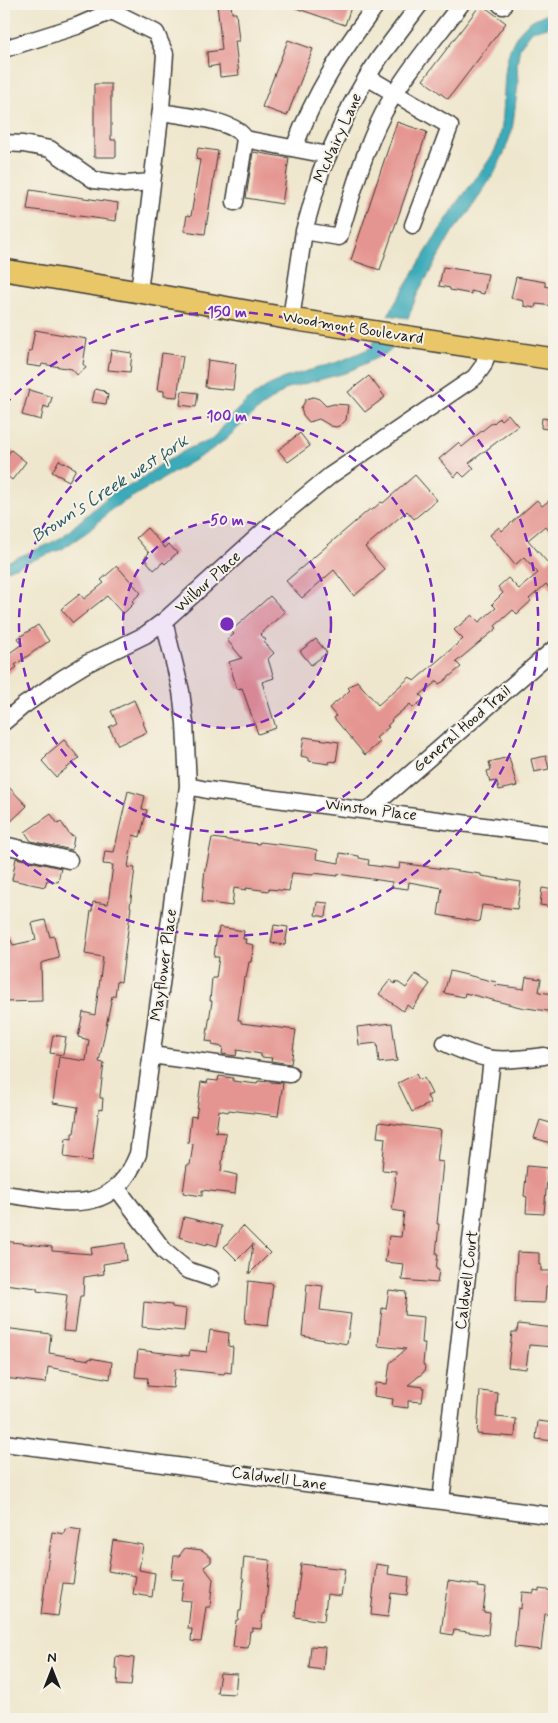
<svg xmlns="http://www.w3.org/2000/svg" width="558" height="1723" viewBox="0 0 558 1723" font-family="Mynerve,sans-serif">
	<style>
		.water { fill: #3baab9; stroke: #2c636a }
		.building { fill: #e59591 }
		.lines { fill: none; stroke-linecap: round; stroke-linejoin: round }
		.minor-casing { stroke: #3c3a37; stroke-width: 19 }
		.major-casing { stroke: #3c3a37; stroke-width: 24 }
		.minor { stroke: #fff; stroke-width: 16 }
		.major { stroke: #e9c769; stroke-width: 21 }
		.ring { fill: none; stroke: #7b2cbf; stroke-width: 2.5; stroke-dasharray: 9 6 }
		.labels { text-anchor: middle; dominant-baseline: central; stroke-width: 4; stroke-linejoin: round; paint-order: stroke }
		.street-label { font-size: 16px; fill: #1c1c1c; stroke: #f7f3e8 }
		.water-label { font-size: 18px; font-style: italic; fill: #2a5c63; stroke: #f7f3e8 }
		.centre { fill: #7b2cbf; stroke: #f7f3e8; stroke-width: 2.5 }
		.ring-label { font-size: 15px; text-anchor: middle; font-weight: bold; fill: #7b2cbf; stroke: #f7f3e8; stroke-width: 4; stroke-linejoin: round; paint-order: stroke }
	</style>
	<rect width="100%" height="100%" fill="#f7f3e8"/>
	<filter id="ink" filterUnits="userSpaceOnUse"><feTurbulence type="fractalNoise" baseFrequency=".02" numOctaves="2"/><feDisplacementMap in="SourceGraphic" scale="10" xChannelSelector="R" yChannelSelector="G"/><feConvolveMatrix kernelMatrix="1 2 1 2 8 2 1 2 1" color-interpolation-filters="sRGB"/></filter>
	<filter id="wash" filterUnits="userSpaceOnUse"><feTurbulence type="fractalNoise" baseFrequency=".0096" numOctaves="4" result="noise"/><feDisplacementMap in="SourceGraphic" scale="20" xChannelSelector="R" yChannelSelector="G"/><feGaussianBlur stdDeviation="1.12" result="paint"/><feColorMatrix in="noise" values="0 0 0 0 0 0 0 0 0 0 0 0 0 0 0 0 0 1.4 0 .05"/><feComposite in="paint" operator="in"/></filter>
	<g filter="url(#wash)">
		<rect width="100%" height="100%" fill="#efe7cd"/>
		<path class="water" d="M554,10V21L548,27L532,31L520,47L517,64L518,84L512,131L504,153L495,172L469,212L451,234L417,295L408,318L388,315C410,278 432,241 456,205C467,189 490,162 497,146C512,106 491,50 531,21C537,17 547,14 554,10Z
			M375,340L396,345L389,352L345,373L288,388L254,413L225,440L208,452L112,509L90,530L62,549L4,571V563L47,545L62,537L113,492L135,483L160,465L188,449L215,437L233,414L248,400L266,387L284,378L341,361L370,348Z"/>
		<g id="blocks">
			<path class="building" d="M217,4H231L232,13H236L239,41H235L239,75L220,77L219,65L208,67L207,52L222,50Z
				M288,4H352L345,25L287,5Z
				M481,4L506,23L448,99L423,80Z
				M288,40L313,49L287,116L262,107Z
				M94,84H111V140H116V157H94Z
				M397,122L427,132L380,270L351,260Z
				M198,148L218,151L205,234L184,231L187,215L191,216L200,160L196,159Z
				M253,152L289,158L282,204L246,198Z
				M30,190L118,203L116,221L27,209Z
				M443,267L488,274L484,294L471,291V294L450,290V288L439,286Z
				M516,277L545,282V286L554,289V306L536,304L535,308L524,306V301L511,298Z
				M35,330L87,339L83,364L86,368L77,375L72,369L42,364L41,367L27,365L29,351H31Z
				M111,350L132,353L130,372L108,370Z
				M162,353L183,356L177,397L164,396V391L157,390Z
				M208,360L236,364L233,390L205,387Z
				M369,376L385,397L365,412L348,392Z
				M95,389L104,391L108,395L106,404L92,402Z
				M29,390L52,397L49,408L44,406L41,420L22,415Z
				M182,391L198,393L196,407L180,405Z
				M313,397L319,399L326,406L334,404L348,405L346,420L341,425L336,427L331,426L319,419L309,422L303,415L301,409L306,399Z
				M508,414L518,426L469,463L474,468L464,477L459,472L455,477L439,459L458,443L462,447L493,422L494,423L499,418L501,420Z
				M542,418L554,420V430L541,428Z
				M300,433L310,446L288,462L278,450Z
				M11,450L26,462L12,480L4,473V460Z
				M59,460L76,469L69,481L52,472Z
				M415,475L437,500L414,519L407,511L365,547L385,570L354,596L334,570L302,598L286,581L370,509L371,511L381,502L383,503Z
				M554,497V536L545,526L528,540L547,562L554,556V594L546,584L529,599L531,601L517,614L513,610L495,626L497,628L456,662L461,667L444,681L439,684L437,681L420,695L424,699L413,708L410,704L391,720L392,721L387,726L389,727L376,738L380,742L365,755L334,718L336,716L329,708L346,694L350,690L348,688L357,681L378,705L410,677L414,681L463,639L454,630L472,615L479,622L496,608L492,604L503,593L498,587L508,578L519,589L538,573L524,557L515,565L490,535L499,527L502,531L537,500L542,506Z
				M147,528L165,548L169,544L177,553L165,564L163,562L154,570L144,558L149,553L136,538Z
				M117,566L141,593L132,601L134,603L123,614L107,596L73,623L61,609L80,594L84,599L104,583L101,580Z
				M270,596L285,612L260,634L266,640L264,642L274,653L268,659L274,678L262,682L276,728L258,734L242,688L237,689L229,662L242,658L227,640L234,634L231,631Z
				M38,625L49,641L15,665L17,667L4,677V651L7,655L22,644L18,638Z
				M316,639L327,653L311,665L300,651Z
				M134,700L144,723H143L147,732L118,745L109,727L117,723L111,711Z
				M304,737L339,742L336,762L330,761L329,764L309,761V758L301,756Z
				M64,740L79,758L56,777L42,761L47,756L46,755Z
				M546,756L549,769L534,772L531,759Z
				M509,757L517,786L499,790L497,781L490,782L487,771L491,770L489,762Z
				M4,782L27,806L4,828Z
				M128,791L145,796L142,809L147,810L140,837L133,835L128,867L135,868L130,907H131L121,982L117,981L115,996H112L99,1062L104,1063L100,1095V1098H103L102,1110L99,1109L92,1161L64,1157L66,1138L72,1139V1133H74L78,1107L53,1103L59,1057L86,1061L89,1040L78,1037L83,1012L95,1015L103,957L85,954L91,911H92L93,902L108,904L113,865L103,864L105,851L114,852Z
				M51,814L58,824L61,822L70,835L74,836L72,850L31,841L25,832Z
				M212,838L259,844L260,842L309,848L317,850L316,859L339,863L340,853L359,856V858L369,860L368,865L399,869L400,863L481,874V876L521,882L517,909L482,905L479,922L438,915L442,888L409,882L408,889L392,887V882L338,874V876L314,873L313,875L292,873L289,891L269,889V891L246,888V890L234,888L232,906L202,902L205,868H206Z
				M16,858L61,868L58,882L47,880L45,887L12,880Z
				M542,888L554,890V907L540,905Z
				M317,902L328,903L326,917L315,915Z
				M45,920L50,937L54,936L59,958L41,963L42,1001L4,1002V925L13,945L36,940L32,923Z
				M274,925L288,927L285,945L271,943Z
				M219,927L244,931L243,939H246L245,943L254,945L251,962H249L246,978H244L238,1020H241V1023L296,1030L291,1064L271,1061L272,1058L261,1057V1054L237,1050L236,1056L222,1054L223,1047L212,1045L213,1042L206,1041L212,1001H210L212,978H216L219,957H214L217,933H218Z
				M450,971L496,982L495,985L524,989L526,977L541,979L539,992L554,994V1012L520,1007L465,993L464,997L444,993Z
				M416,974L430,984L412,1009L407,1005L403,1011L379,994L390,980L395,984L396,981L406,988Z
				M392,1023L397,1061L379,1063L377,1043L359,1045L357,1027Z
				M53,1035L66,1037L63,1055L50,1053Z
				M416,1074L419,1080L424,1078L432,1094L427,1096L431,1103L412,1112L398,1083Z
				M219,1076L233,1078V1081L257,1084L258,1081L283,1083L278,1116L229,1110L228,1112L219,1110L216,1132L226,1133L221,1171L237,1175L235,1194L202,1190V1196L183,1193L187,1165H190L193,1144L188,1143L191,1116L196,1117L201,1082L207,1083L208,1080L218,1081Z
				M540,1120L554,1124V1144L534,1138Z
				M379,1122L441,1130L437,1161L443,1162L437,1224H439L436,1254H438L436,1269L439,1270L437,1283L402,1280L404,1264L385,1262L389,1236L401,1237L404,1212L392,1210L396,1181H395L396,1171L382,1170L385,1138L377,1137Z
				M527,1166L548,1168L544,1214L526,1213L527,1197L524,1196Z
				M184,1217L222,1226L217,1246L207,1243V1245L179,1237Z
				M243,1226L270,1253L249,1274L253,1244L237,1260L224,1247Z
				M4,1241L52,1247V1251L92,1254L91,1248L125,1243L127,1260L103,1264L104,1274L84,1277L83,1296H80L75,1332L63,1331L67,1295L37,1291V1288L4,1284Z
				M517,1252L539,1253V1265H541V1271H551V1286H546L545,1303L515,1302Z
				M248,1281L273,1284L268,1326L245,1323Z
				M307,1284L323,1286L320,1310L351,1314L347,1344L302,1336Z
				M389,1290L406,1292L404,1315L424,1317L422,1343H425L423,1364L425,1367L424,1372L408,1385L424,1387L422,1402L408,1401V1408L392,1406L393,1399L374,1396L375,1383L387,1384L390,1363L406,1349L378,1346L382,1308L386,1309Z
				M144,1302L172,1305V1307L186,1309L184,1331L142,1327Z
				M518,1324L554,1328V1347L529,1345L526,1369L508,1367L512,1332H517Z
				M4,1328L51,1334L49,1353L89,1360L90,1358L112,1362L110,1379L48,1367L46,1383L4,1378Z
				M210,1330L229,1333L228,1346L233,1347L231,1373L225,1372L224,1374L175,1369L173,1388L147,1386L148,1378L135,1377L138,1350L189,1356L190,1350L207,1352Z
				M480,1391L498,1393L496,1417L516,1419L515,1437L477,1434Z
				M538,1421L554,1423V1441L536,1439Z
				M68,1528L81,1530L73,1584L63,1583L58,1616L41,1614L52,1532L64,1534L65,1529L68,1530Z
				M113,1540L143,1545L139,1570L155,1573L152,1597L133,1594L136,1576L108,1571Z
				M185,1548L202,1550L211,1557V1562L204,1567L213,1579L210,1607H206L201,1642L191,1641L192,1629H188L191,1601L181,1600L184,1580L171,1579L174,1556H179Z
				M244,1557L270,1560L265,1614H263L261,1629L252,1628V1631H250L248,1648L233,1647L236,1620H238L239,1611H241L244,1579L242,1578Z
				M301,1564L345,1569L341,1596L327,1594L324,1621L295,1617Z
				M376,1564L389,1566L388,1574L409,1577L407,1595L391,1593L388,1617L371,1615Z
				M448,1581L478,1585L477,1587L486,1588L483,1612L490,1613L488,1635L454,1630L453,1635L441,1633Z
				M539,1589L554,1591V1615L545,1614L541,1650L514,1647L518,1608L521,1609L522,1592L534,1593V1590L539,1591Z
				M311,1646L325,1647L323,1670L309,1668Z
				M116,1656L134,1658L131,1686L117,1685L118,1668H115Z
				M220,1673L237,1674L235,1694L217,1693Z"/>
		</g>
	</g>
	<g filter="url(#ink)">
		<use href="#blocks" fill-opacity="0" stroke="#3c3a37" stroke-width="1"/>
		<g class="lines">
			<defs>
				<path id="minor" d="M500,4L503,6
					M4,49L77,26L112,11L156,33L165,54L161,109L139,292
					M367,77L450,126L413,225
					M161,112C181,116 236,119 245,139L328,155
					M4,143L23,144L50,149L94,180L125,184L152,182
					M294,148C315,92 342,51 377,4
					M235,202L245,139
					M304,231L339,237C352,195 363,153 383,114C403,75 435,39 461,4
					M291,319L304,231L321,171L351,105L367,77L380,57L420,4
					M4,722L23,706L63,678L86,664L145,635L164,621L275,521L331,475L475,377L483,366L489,349
					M188,786L207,790L554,835
					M369,810L554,649
					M4,845L69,860
					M445,1043C485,1062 500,1062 544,1056
					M151,1055L290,1074
					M116,1187L165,1252L187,1270L211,1278
					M4,1194C60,1201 112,1221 138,1154L188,786L185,723L181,691L164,621
					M4,1443L554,1516
					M441,1501L492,1059"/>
				<path id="major" d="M4,270L139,292L291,319L554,359"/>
			</defs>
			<use href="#minor" class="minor-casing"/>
			<use href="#major" class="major-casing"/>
			<use href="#minor" class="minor"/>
			<use href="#major" class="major"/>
		</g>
	</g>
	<circle cx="227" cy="624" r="104" fill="#7b2cbf" fill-opacity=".12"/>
	<g class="ring">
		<circle cx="227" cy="624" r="104"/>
		<circle cx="227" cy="624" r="208"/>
		<path d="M4 405A312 312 0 1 1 4 843"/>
	</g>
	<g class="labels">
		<g class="street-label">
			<text transform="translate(338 138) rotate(-66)">McNairy Lane</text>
			<text transform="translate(353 328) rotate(9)">Woodmont Boulevard</text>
			<text transform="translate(208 582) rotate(-42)">Wilbur Place</text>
			<text transform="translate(462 729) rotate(-41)">General Hood Trail</text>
			<text transform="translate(371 810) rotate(7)">Winston Place</text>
			<text transform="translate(164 965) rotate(-82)">Mayflower Place</text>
			<text transform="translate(467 1280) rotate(-83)">Caldwell Court</text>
			<text transform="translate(279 1479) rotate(8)">Caldwell Lane</text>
		</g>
		<g class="water-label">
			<text transform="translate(110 489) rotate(-33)">Brown's Creek west fork</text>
		</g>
	</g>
	<circle cx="227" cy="624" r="8" class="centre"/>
	<g class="ring-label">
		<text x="227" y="317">150 m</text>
		<text x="227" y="421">100 m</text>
		<text x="227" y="525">50 m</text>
	</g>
	<rect width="558" height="1723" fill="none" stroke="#f7f3e8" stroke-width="20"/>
	<g transform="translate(52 1670)" stroke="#f7f3e8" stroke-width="4" paint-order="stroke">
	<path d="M0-4L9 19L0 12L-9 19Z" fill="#1c1c1c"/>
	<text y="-8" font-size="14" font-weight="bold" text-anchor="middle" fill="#1c1c1c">N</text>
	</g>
</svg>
